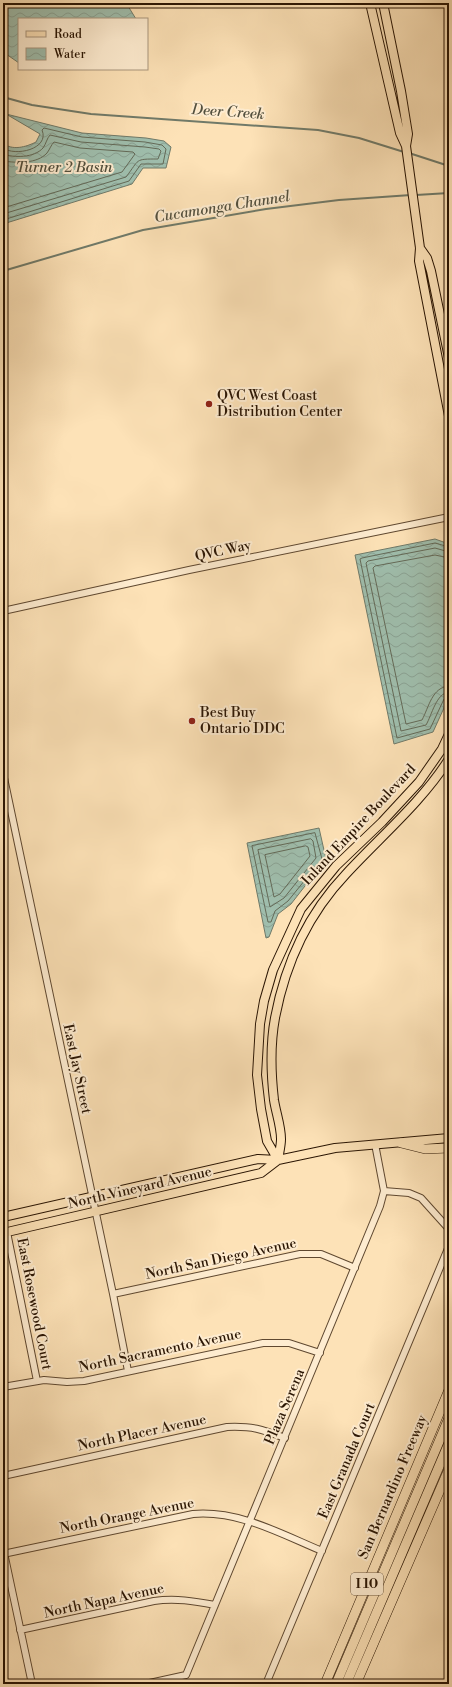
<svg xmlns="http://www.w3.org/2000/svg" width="452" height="1687" viewBox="0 0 452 1687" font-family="'Libre Bodoni',serif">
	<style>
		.water { fill: url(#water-waves); stroke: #707a69 }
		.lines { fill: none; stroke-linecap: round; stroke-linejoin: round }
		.shore { stroke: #646a58; stroke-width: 1 }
		.stream { stroke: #707a69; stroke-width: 2 }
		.minor-casing { stroke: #5f4830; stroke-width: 8 }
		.major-casing { stroke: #2a1503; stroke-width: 10 }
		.highway-casing { stroke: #2a1503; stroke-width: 10 }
		.minor { stroke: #feecd0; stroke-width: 6 }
		.major { stroke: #fde2b7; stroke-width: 8 }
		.highway { stroke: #fde2b7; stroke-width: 9 }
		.poi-dot { fill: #8f2418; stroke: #feecd0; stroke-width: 1.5 }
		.labels { text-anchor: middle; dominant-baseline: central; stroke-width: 4; stroke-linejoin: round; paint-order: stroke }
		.shield { fill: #feecd0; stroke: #6a5640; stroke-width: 1 }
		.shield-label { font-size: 13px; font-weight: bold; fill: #2a1503 }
		.poi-label { font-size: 14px; fill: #2a1503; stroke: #feecd0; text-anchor: start }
		.street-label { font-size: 14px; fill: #2a1503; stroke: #feecd0 }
		.water-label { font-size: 15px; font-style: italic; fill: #53503e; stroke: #feecd0 }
	</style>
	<defs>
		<pattern id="water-waves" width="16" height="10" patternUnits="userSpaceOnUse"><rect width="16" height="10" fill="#9fbead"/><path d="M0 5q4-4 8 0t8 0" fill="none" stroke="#89a293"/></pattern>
	</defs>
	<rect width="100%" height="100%" fill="#fde2b7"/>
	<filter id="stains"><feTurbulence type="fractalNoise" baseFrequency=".005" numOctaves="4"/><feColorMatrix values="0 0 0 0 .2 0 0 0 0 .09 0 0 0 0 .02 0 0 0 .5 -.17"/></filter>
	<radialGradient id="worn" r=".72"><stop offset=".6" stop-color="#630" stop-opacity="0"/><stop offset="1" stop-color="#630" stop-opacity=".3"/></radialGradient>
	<path class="water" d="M3,3H122L128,6L136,19H19V63L6,54V47H3Z
		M6,114L82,133L146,138L164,141L171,147L166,168H143L132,184L3,224V143C12,151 26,147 36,142L40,134Z
		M435,539L449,544V697L433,732L394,744L355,555Z
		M319,828L326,859L291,904L278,914L269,937L266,938L247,843Z"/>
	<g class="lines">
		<path class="shore" d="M3,148C15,157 50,149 42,130L44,128L82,137L145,142L162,145L166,149L163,164H141L129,181L3,220
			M3,154C14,158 34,158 43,148C46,144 47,138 50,135L81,142L145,147L159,149L161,151L158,159C134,159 140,159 126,177L3,214
			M3,161C17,163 37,164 47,153C50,149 51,145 54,142L80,148L133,152L135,154L122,172L3,208
			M449,547L435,543L362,558L360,559L397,738L430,729L444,699L449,697
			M449,552L435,548L368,561L366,563L401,731L426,725C432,715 436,693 449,692
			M449,558L435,555L375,566L373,568L406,724L422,720C429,707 432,687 449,686
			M315,833L322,859L288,901L275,911L271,922H268L252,846Z
			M311,839L313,841L316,858L284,898L270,907L258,850Z
			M306,846L308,847L310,856L280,894L274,897L265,855Z"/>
		<path class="stream" d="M3,97L32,105L91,114L318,130L359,138L404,152
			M409,153L449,166
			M416,195L449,193
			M3,271L143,230L266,209L339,200L411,195"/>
		<defs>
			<path id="minor" d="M3,611L189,570L449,517
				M3,773L113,1294L128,1371
				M384,1191L409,1193L421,1198L448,1228L449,1234
				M7,1232L37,1381
				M113,1294L300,1254H321L355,1268
				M3,1387L44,1380L67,1382L84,1381L263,1343H289L320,1353
				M3,1476L227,1427C253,1426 261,1429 285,1438
				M3,1548L32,1684
				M3,1554L193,1514C239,1510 281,1534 322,1551
				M20,1630L154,1601C175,1598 194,1601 215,1605
				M145,1684L186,1675L380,1206L384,1191L375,1144
				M266,1684L449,1246"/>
			<path id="major" d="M370,3L400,133L406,146L420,248L419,261L449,416
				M383,3L401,91L408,134L406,146
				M420,248L427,258L431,271L449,358
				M278,1160L267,1141L261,1109L257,1075L260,1024L264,1001L273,970L301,909L336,866L382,822L419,782L442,749L449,734
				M278,1160C279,1153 281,1146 281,1139C281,1126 276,1113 274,1100C271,1074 270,1045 275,1018C285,965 308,914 346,874C381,836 421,803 449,759
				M3,1217L258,1159L278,1160L335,1148L449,1138
				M3,1233L261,1173L278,1160"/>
			<path id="highway" d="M401,1143L425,1149L449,1148
				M325,1684L449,1390
				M336,1684L449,1418
				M346,1684L449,1443
				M356,1684L449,1469"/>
		</defs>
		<use href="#minor" class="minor-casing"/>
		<use href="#major" class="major-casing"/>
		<use href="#highway" class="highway-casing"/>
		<use href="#minor" class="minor"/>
		<use href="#major" class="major"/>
		<use href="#highway" class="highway"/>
	</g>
	<g class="poi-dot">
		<circle cx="209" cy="404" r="4"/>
		<circle cx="192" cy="721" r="4"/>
	</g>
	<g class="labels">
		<rect class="shield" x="351" y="1573" width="32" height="22" rx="3"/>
		<g class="shield-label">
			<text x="367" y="1584">I 10</text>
		</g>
		<g class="poi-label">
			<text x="217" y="396">QVC West Coast<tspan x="217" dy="16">Distribution Center</tspan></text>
			<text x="200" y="713">Best Buy<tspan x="200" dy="16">Ontario DDC</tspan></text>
		</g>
		<g class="street-label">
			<text transform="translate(223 551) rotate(-12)">QVC Way</text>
			<text transform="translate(359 825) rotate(-47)">Inland Empire Boulevard</text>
			<text transform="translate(77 1069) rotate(78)">East Jay Street</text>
			<text transform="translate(140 1188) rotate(-13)">North Vineyard Avenue</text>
			<text transform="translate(221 1259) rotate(-12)">North San Diego Avenue</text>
			<text transform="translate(34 1304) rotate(79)">East Rosewood Court</text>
			<text transform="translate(160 1351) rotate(-12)">North Sacramento Avenue</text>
			<text transform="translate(285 1407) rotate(-67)">Plaza Serena</text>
			<text transform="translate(142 1433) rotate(-12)">North Placer Avenue</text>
			<text transform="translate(347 1461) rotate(-67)">East Granada Court</text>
			<text transform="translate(393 1487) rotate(-67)">San Bernardino Freeway</text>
			<text transform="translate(127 1516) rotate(-11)">North Orange Avenue</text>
			<text transform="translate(104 1601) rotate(-12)">North Napa Avenue</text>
		</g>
		<g class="water-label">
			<text transform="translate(228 112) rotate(4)">Deer Creek</text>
			<text x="64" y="167">Turner 2 Basin</text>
			<text transform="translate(222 207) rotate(-9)">Cucamonga Channel</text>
		</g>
	</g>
	<rect width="452" height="1687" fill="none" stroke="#fde2b7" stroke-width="16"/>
	<rect x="4" y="4" width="444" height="1679" fill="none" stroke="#2a1503" stroke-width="2"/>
	<rect x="8" y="8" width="436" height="1671" fill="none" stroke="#2a1503"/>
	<rect x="18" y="18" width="130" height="52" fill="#feecd0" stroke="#a9967e"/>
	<rect x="26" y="31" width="20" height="6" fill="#fde2b7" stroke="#a9967e"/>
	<text x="54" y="38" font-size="12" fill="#2a1503">Road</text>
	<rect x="26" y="48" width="20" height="12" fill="url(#water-waves)" stroke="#a9967e"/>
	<text x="54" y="58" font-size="12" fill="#2a1503">Water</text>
	<rect width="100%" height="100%" filter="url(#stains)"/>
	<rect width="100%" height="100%" fill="url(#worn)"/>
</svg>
